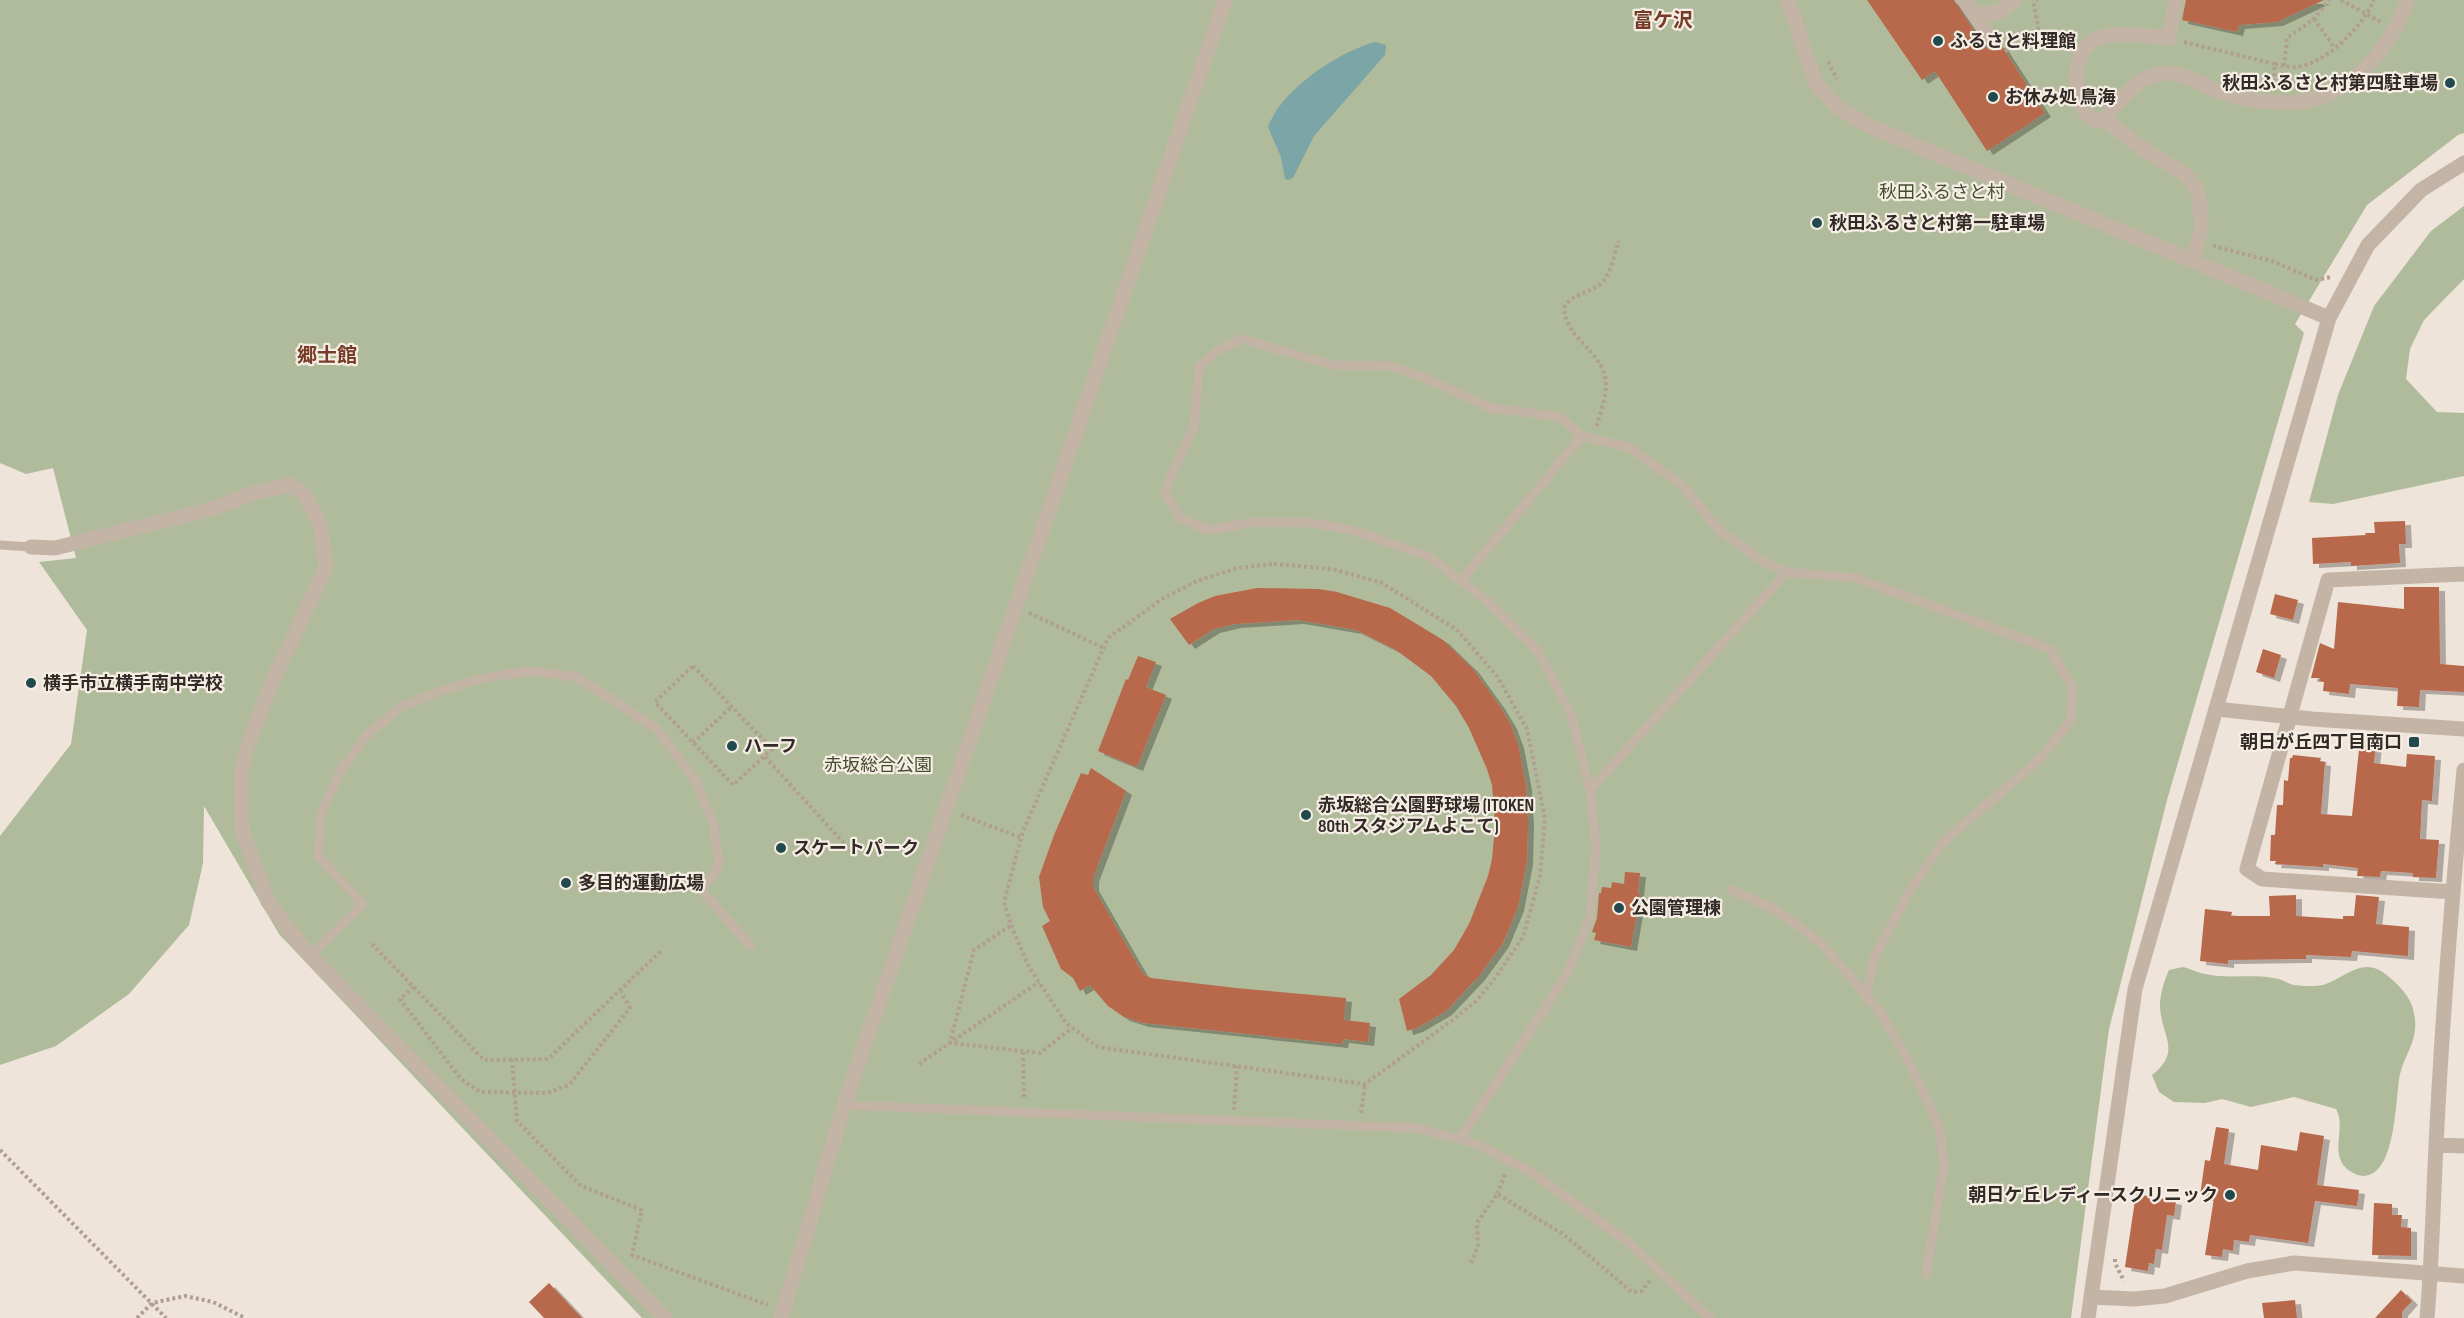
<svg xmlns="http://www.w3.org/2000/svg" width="2464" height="1318" viewBox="0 0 2464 1318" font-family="'Sofia Sans Condensed','Noto Sans JP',sans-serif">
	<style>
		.green { fill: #b0bb9b }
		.water { fill: #7ba5a7 }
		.building { fill: #b8684c; filter: url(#shadow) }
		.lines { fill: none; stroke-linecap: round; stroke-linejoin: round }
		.path { stroke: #b09e91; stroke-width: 4; stroke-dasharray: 3 3; stroke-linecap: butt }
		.service { stroke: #c4b4a6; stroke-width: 9 }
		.pedestrian { stroke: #c4b4a6; stroke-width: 15 }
		.minor { stroke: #c4b4a6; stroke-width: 15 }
		.tertiary { stroke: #c4b4a6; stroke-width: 15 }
		.poi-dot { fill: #214a4e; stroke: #f6eee4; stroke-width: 2 }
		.labels { text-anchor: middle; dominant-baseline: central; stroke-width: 4.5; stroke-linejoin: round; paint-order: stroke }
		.poi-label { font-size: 18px; font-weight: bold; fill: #312a26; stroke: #f6eee4; text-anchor: start }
		.park-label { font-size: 18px; fill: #414d2d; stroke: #f6eee4 }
		.neighbourhood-label { font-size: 20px; font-weight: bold; fill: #773c28; stroke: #f6eee4 }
	</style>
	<defs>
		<filter id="shadow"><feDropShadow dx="6" dy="4" stdDeviation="0" flood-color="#0004"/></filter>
	</defs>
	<rect width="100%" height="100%" fill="#eee4d9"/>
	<path class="green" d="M0,0H2464V133L2458,135L2367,205L2295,324L2304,333L2167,800L2109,1029L2071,1318H642L279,934L204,806L203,863L189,925L129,994L56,1046L0,1065V836L71,744L87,630L39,562L76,558L53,468L26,474L0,463Z
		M2464,206V279L2424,320L2410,349L2406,379L2437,412L2464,413V476L2333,504L2309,502L2338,395L2374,306L2431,231Z
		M2183,967C2191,969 2198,973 2205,974C2227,979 2251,974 2273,978C2283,979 2288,984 2294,985C2302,986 2319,987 2326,984C2344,978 2360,959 2381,971C2393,979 2410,995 2413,1009C2421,1038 2406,1050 2400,1074C2395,1097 2397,1174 2364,1176C2358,1176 2348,1171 2344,1166C2331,1149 2346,1127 2336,1109L2294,1097L2251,1107L2222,1099L2205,1103L2174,1102L2159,1092L2152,1075C2184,1050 2159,1035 2160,1002C2161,991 2164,981 2169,970Z"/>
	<path class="water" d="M1375,42L1386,45L1385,55L1314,136L1293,178L1288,180L1285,179L1281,157L1268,127C1281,90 1338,52 1375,42Z"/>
	<path class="building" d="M1867,0H1954L1983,45L1989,50L2000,43L2045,113L1987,151L1935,71L1922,80Z
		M2186,0H2324L2277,22L2239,25L2237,32L2182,20Z
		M2405,521L2406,544H2399L2400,563L2351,566V562L2313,564L2312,538L2366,535L2365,533H2375L2374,522Z
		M2404,587H2439L2440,664L2464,666V692L2420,690L2419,707L2397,706L2398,688L2350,684L2349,694L2323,691L2324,682L2319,681L2320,678H2311L2320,643L2334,649L2338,602L2404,609Z
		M1257,588L1319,589L1337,592L1390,608L1443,640L1473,669L1499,705L1511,725L1518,744L1526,786L1528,822L1527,861L1518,907L1503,943L1479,976L1446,1011L1417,1028L1407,1031L1399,999L1431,975L1454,950L1469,924L1488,876L1492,859L1495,826L1492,785L1487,769L1469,728L1456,706L1431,676L1396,650L1356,630L1298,620L1235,624L1214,629L1189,645L1170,619L1198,603L1215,596Z
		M2275,594L2298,600L2293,620L2270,614Z
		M2263,649L2281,655L2274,678L2256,672Z
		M1138,656L1156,662L1146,687L1166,695L1137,767L1098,751L1126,679L1128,680Z
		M2360,740L2376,742L2374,763L2406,767L2407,754L2435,756L2432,801L2422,800L2420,839L2439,840L2436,878L2413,877V873L2381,871L2380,877L2357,876L2358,868L2323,864V867L2275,864L2276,861H2270L2271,835H2275L2277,805H2283L2284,780L2288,781L2290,758H2292L2293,755L2321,758L2320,761L2325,762L2321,814L2352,816Z
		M1091,768L1126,791L1093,878V887L1143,974L1151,978L1236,988L1346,998L1344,1020L1370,1023L1368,1042L1343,1039L1342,1044L1143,1023L1124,1017L1108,1006L1090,985L1080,991L1073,978L1061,969L1042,926L1050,921L1043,907L1039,877L1054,835L1081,773L1088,775Z
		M1625,872L1640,873L1638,893L1640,894L1631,947L1594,940L1596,933L1592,932L1597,918L1599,893H1601L1602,887L1611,888L1612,882L1624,884Z
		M2296,895V916L2343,919V916H2354L2356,895L2379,897L2376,924L2409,927L2408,956L2352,951L2351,957L2306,955V959L2228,960V964L2200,961L2205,909L2232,912L2231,916H2270L2269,896Z
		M2216,1127L2229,1129L2224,1164L2258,1170L2261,1145L2297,1151L2300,1132L2324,1136L2317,1185L2359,1190L2357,1206L2315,1201L2308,1243L2250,1235L2249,1242L2234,1240L2233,1251L2223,1249L2222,1257L2205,1255L2214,1198L2200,1196L2205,1160L2210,1161Z
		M2136,1194L2176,1201L2174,1216L2167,1215L2162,1250L2156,1249L2154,1264L2149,1263L2148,1271L2125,1267Z
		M2374,1203L2392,1204V1215H2402L2401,1227L2411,1228V1256L2372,1255Z
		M549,1283L582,1318H544L529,1302Z
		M2401,1290L2412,1301L2402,1312V1318H2375Z
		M2295,1300L2297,1318H2264L2262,1303Z"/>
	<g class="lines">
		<path class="path" d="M2341,0L2381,22
			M2314,19L2335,48
			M2184,42L2275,64
			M2005,51L2031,40L2039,33L2034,5L2037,0
			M1828,62L1837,79
			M2284,66L2287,38L2314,19L2329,0
			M2273,88L2275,64C2281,65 2287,67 2293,67C2324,67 2363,26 2374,0
			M2213,246L2272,261L2316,280L2331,277
			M1597,426C1600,413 1606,398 1606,384C1605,352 1566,340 1564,308C1571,294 1587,294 1599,285C1611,276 1614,254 1619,241
			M1274,564L1332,569L1382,583L1457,630L1497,676L1527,729L1545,818L1540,876L1523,937L1493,981L1476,1001L1454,1019L1365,1084L1098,1047L1066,1023L1029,967L1011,925L1004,902L1023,831L1108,638L1162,599L1197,581L1237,568Z
			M1029,613L1104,648
			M693,666L772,749L733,785L655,702Z
			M693,743L731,707
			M765,757L851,851
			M961,815L1022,838
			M1010,926L974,950L950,1043L1040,1053L1072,1028
			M372,944L484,1060L548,1059L661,951
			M414,987L400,999L460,1078L480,1092L547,1093L569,1085L630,1008L621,992
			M1023,1052L1024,1100
			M512,1059L517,1121L581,1186L642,1210L632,1255L768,1305
			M919,1064L1039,982
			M1234,1110L1237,1066
			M1361,1113L1365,1084
			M0,1150L166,1318
			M1497,1194L1506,1172
			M2115,1259V1263L2124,1281
			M1471,1263L1478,1246L1477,1223L1497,1194L1563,1234L1632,1292L1642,1291L1650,1280
			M137,1318L152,1303L185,1296L213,1302L245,1318"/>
		<path class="service" d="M0,545L31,547
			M1461,581L1582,436
			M1590,790L1571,714L1537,650L1487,601L1430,557L1352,530L1312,523L1257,522L1208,530L1180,518L1165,492L1174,468L1194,428L1199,367L1218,350L1242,339L1332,365L1390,366L1420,376L1491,408L1560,417L1582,436L1628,447L1681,484L1719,530L1764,562L1787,572
			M1731,890L1773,908L1821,943L1880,1012L1907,1058L1940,1129L1944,1167L1926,1275
			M310,956L363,904L318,856L321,814L340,772L366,736L401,707L437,692L484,678L530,671L577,677L657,729L695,780L713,822L719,864L712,878L700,889L751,946
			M844,1105L1416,1128L1477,1144L1531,1172L1628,1242L1710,1318
			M1460,1139L1567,974L1590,917L1596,848L1590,790L1787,572L1856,578L2050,649L2072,686L2071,720L2041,758L1943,842L1911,889L1874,958L1866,998"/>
		<path class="pedestrian" d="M1964,0L1991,39
			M2176,0L2169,38C2150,36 2111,30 2095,40C2073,53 2073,87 2083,108C2085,113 2091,117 2095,121L2104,119L2143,149L2186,175L2198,191L2202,225L2193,260
			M1973,13C1991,16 2002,13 2015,0
			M2104,119C2120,100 2140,73 2168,73C2185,73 2215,92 2232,96C2250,101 2282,104 2300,102C2353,95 2391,47 2407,0"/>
		<path class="minor" d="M31,547L55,548L208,510L254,493L290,485L304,494L320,524L326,568L272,682L248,744L241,771V799L242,830L268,902L310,956L665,1318
			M2216,709L2312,719L2464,729
			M2453,892L2262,879L2247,869L2328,580L2464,574
			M2436,1145L2464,1146
			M2427,1318C2432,1261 2433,1203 2436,1146C2442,1020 2452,895 2464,770"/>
		<path class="tertiary" d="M1788,0L1815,82L1838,108L1869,126L2329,318
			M2091,1297L2134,1299L2165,1296L2247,1271L2294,1263L2464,1276
			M781,1318L847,1096L1225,0
			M2088,1318L2135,989L2329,318L2368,245L2421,190L2464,163"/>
	</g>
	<g class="poi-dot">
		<circle cx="1938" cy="41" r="6"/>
		<circle cx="2450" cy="83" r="6"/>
		<circle cx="1993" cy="97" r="6"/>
		<circle cx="1817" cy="223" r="6"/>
		<circle cx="31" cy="683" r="6"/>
		<rect x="2408" y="736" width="12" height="12" rx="3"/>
		<circle cx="732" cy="746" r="6"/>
		<circle cx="1306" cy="815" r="6"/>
		<circle cx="781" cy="848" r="6"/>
		<circle cx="566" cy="883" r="6"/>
		<circle cx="1619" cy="908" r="6"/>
		<circle cx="2230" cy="1195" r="6"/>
	</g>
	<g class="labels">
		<g class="poi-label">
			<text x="1950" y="41">ふるさと料理館</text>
			<text x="2438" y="83" text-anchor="end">秋田ふるさと村第四駐車場</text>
			<text x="2005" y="97">お休み処 鳥海</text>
			<text x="1829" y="223">秋田ふるさと村第一駐車場</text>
			<text x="43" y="683">横手市立横手南中学校</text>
			<text x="2402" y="742" text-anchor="end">朝日が丘四丁目南口</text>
			<text x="744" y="746">ハーフ</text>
			<text x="1318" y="805">赤坂総合公園野球場 (ITOKEN<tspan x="1318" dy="21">80th スタジアムよこて)</tspan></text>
			<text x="793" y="848">スケートパーク</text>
			<text x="578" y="883">多目的運動広場</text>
			<text x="1631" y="908">公園管理棟</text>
			<text x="2218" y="1195" text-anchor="end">朝日ケ丘レディースクリニック</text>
		</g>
		<g class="park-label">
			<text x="1942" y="192">秋田ふるさと村</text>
			<text x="878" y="765">赤坂総合公園</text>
		</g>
		<g class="neighbourhood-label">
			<text x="1663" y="21">富ケ沢</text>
			<text x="327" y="356">郷士館</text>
		</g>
	</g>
</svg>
